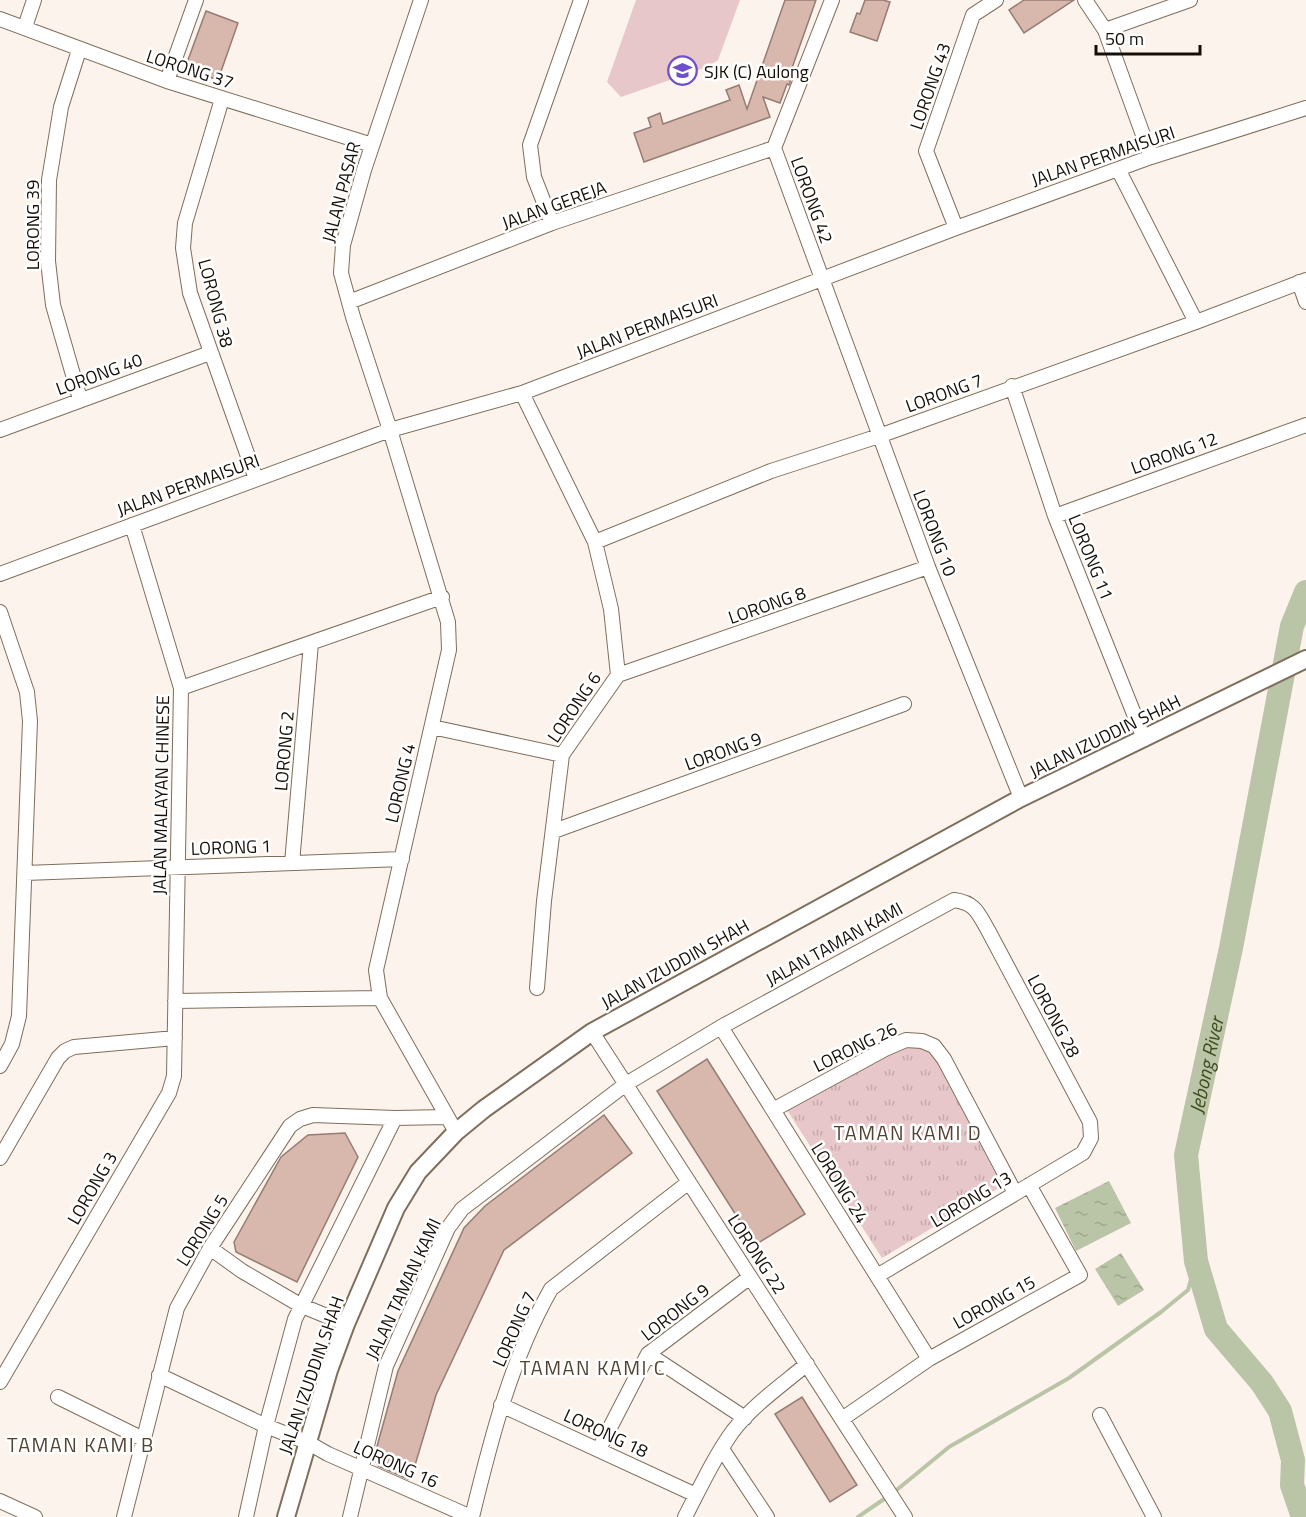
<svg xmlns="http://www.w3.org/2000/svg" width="1306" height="1517" viewBox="0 0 1306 1517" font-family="'Titillium Web',sans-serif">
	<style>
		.green { fill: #e7c7ca }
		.park { fill: url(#park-tufts) }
		.water { fill: url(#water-ripples) }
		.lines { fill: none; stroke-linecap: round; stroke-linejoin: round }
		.stream { stroke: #bac4a7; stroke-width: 4 }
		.river { stroke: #bac4a7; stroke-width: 24 }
		.building { fill: #d8b7ac; stroke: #967c73; stroke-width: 1.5 }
		.minor-casing { stroke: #7f6e5c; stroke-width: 16 }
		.major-casing { stroke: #7f6e5c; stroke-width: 20 }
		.minor { stroke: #fff; stroke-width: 14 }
		.major { stroke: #fff; stroke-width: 16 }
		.labels { text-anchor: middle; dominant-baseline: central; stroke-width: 5; stroke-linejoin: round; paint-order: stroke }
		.street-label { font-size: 18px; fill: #160f08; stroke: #fff }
		.poi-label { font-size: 18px; fill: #160f08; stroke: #fff; text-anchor: start }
		.water-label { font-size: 20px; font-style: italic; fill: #3e4b1d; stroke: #fff }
		.neighbourhood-label { font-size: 20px; letter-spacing: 1.5px; fill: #524231; stroke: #fff }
	</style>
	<defs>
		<pattern id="park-tufts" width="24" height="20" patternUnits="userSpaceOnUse" patternTransform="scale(1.5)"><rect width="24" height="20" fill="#e7c7ca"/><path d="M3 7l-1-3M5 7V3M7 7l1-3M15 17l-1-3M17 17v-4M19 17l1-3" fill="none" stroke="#c5aaac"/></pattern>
		<pattern id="water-ripples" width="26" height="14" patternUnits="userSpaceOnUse" patternTransform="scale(1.5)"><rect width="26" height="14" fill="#bac4a7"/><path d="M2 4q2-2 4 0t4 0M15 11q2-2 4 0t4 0" fill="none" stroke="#9fa78e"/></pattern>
	</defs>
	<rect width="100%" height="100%" fill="#fcf4ec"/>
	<path class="green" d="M636,0H740L718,60L707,67L621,97L607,82Z"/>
	<path class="park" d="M906,1046L919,1048L932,1053L1002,1186L882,1258L787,1110Z"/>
	<path class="water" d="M1109,1181L1131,1223L1076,1251L1055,1208Z
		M1121,1253L1144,1290L1118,1306L1095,1269Z"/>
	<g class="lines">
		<path class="stream" d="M893,1493L949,1447L1069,1378L1161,1312L1188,1290L1196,1261
			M858,1517L887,1497"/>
		<path class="river" id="s1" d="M1303,1517L1292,1485L1293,1460L1280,1411L1262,1383L1216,1329L1196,1261L1186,1155L1231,948L1292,626L1306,592"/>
	</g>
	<path class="building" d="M785,0H816L792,68L795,69L789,85L787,84L780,103L763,97L770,117L644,162L634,133L651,127L648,118L660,113L663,124L730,100L726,90L739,85L747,109Z
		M865,0H883L890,2L877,41L850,32L857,13L860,14Z
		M1024,0H1074L1024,33L1009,10Z
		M206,11L238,23L218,80L185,68Z
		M707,1059L805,1214L755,1245L657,1091Z
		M604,1115L632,1153L504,1250L436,1395L413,1472L408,1479L378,1466L374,1457L398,1371L464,1228L485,1206Z
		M345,1133L358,1157L297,1282L236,1252L234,1242L281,1157L308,1135Z
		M802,1397L857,1485L830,1502L775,1414Z"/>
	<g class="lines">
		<defs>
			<path id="minor" d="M421,0L364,170L343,245L341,273L353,317L390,430L448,622L449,650L376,970L380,998L456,1132
				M832,0L774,148L928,567L1021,798
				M1085,0L1105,30L1151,157
				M0,19L167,81L372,145
				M25,27L34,0
				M1105,30L1190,0
				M79,50L61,107L49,180L48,261L53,305L80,399
				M167,81L196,0
				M222,99L185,223L183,248L190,293L256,479
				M1118,169L1196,322
				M552,223L534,177L530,145L581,0
				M956,228L926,151L973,15L996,0
				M1299,282L1306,302
				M349,302L552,223L774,148
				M1012,386L1055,516L1144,739
				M522,393L595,542L611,609L618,675L562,755L544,901L537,988
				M0,430L210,353
				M1055,516L1306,425
				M595,542L771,471L879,436L1196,322L1306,280
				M0,574L390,430L522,393L956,228L1151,157L1306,108
				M0,612L27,692L30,721L19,1016L12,1044L0,1066
				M618,675L928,567
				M181,688L442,597
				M432,727L562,755
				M554,831L904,704
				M292,863L311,643
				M25,873L402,859
				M175,1001L380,998
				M721,1027L929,1359
				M592,1032L905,1517
				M773,1110L885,1049L906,1040L922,1041L934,1046L944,1059L1015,1193
				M0,1158L58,1058L65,1051L74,1047L175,1038
				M210,1248L242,1271L300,1305L346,1324
				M648,1354L745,1418
				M159,1375L266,1426L307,1442L328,1454L471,1517
				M0,1382L169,1093L174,1076L181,688L132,525
				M58,1397L143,1439
				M501,1405L696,1495
				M1100,1415L1154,1517
				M842,1419L929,1359L1080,1275L1029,1185
				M599,1449L648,1354L750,1277
				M722,1449L767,1517
				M0,1501L35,1517
				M124,1517L177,1308L210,1248L290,1126L300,1119L313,1115L395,1118L447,1117
				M246,1517L266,1426L295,1319L395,1118
				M350,1517L386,1366L448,1228L462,1209L626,1084L721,1027L954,900C976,903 978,913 989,932L1090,1122L1091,1138L1083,1153L877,1276
				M472,1517C491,1439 511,1359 551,1289L689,1182
				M685,1517C700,1488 714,1457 733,1431C753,1405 782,1385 807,1364"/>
			<path id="major" d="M286,1517L329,1370L346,1324L396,1208L418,1172L456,1132L484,1109L592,1032L1021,798L1306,659"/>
		</defs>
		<use href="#minor" class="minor-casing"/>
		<use href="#major" class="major-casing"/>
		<use href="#minor" class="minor"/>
		<use href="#major" class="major"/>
	</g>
	<defs>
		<symbol id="school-ring" viewBox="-11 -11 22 22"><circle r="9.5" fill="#fff" stroke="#6e50ca" stroke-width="1.5"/><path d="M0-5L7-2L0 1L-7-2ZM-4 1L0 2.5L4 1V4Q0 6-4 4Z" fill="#6e50ca"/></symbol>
	</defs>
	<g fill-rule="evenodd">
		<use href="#school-ring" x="666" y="54" width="33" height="33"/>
	</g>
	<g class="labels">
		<g class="street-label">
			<text transform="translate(190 69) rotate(18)">LORONG 37</text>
			<text transform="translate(930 86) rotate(-71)">LORONG 43</text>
			<text transform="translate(1103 156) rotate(-19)">JALAN PERMAISURI</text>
			<text transform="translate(341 192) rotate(-75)">JALAN PASAR</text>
			<text transform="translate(812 200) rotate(70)">LORONG 42</text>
			<text transform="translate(554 205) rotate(-20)">JALAN GEREJA</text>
			<text transform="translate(32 225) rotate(-90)">LORONG 39</text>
			<text transform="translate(216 303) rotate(75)">LORONG 38</text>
			<text transform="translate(647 326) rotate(-21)">JALAN PERMAISURI</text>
			<text transform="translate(99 374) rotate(-20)">LORONG 40</text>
			<text transform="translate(944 393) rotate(-20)">LORONG 7</text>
			<text transform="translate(1174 453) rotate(-20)">LORONG 12</text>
			<text transform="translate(188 485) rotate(-20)">JALAN PERMAISURI</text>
			<text transform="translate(935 533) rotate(69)">LORONG 10</text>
			<text transform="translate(1091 557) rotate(68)">LORONG 11</text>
			<text transform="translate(767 605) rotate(-19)">LORONG 8</text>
			<text transform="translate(574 707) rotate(-56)">LORONG 6</text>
			<text transform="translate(1105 736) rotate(-26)">JALAN IZUDDIN SHAH</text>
			<text transform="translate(284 751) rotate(-85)">LORONG 2</text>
			<text transform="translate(723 751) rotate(-20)">LORONG 9</text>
			<text transform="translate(400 783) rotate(-77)">LORONG 4</text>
			<text transform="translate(161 795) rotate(-89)">JALAN MALAYAN CHINESE</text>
			<text transform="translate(231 847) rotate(-2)">LORONG 1</text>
			<text transform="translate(834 944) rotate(-29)">JALAN TAMAN KAMI</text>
			<text transform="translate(675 964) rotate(-29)">JALAN IZUDDIN SHAH</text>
			<text transform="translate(1054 1016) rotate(62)">LORONG 28</text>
			<text transform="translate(855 1047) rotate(-26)">LORONG 26</text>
			<text transform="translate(840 1183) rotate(58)">LORONG 24</text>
			<text transform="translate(92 1188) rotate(-60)">LORONG 3</text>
			<text transform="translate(971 1199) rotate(-31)">LORONG 13</text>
			<text transform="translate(202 1230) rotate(-58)">LORONG 5</text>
			<text transform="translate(757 1254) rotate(57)">LORONG 22</text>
			<text transform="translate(403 1289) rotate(-65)">JALAN TAMAN KAMI</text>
			<text transform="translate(994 1302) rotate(-29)">LORONG 15</text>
			<text transform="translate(675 1312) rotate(-38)">LORONG 9</text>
			<text transform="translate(514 1329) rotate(-66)">LORONG 7</text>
			<text transform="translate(311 1375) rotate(-71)">JALAN IZUDDIN SHAH</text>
			<text transform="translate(606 1433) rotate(25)">LORONG 18</text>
			<text transform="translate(396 1464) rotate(24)">LORONG 16</text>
		</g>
		<g class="poi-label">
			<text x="704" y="71">SJK (C) Aulong</text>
		</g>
		<g class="water-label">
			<text stroke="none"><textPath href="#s1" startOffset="483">Jebong River</textPath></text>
		</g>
		<g class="neighbourhood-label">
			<text x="908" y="1132">TAMAN KAMI D</text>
			<text x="593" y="1367">TAMAN KAMI C</text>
			<text x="81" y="1444">TAMAN KAMI B</text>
		</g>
	</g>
	<path d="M1096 45v9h104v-9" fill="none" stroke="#160f08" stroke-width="3"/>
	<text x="1105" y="45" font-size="18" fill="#160f08" stroke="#ffffff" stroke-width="4.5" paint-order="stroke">50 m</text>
</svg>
